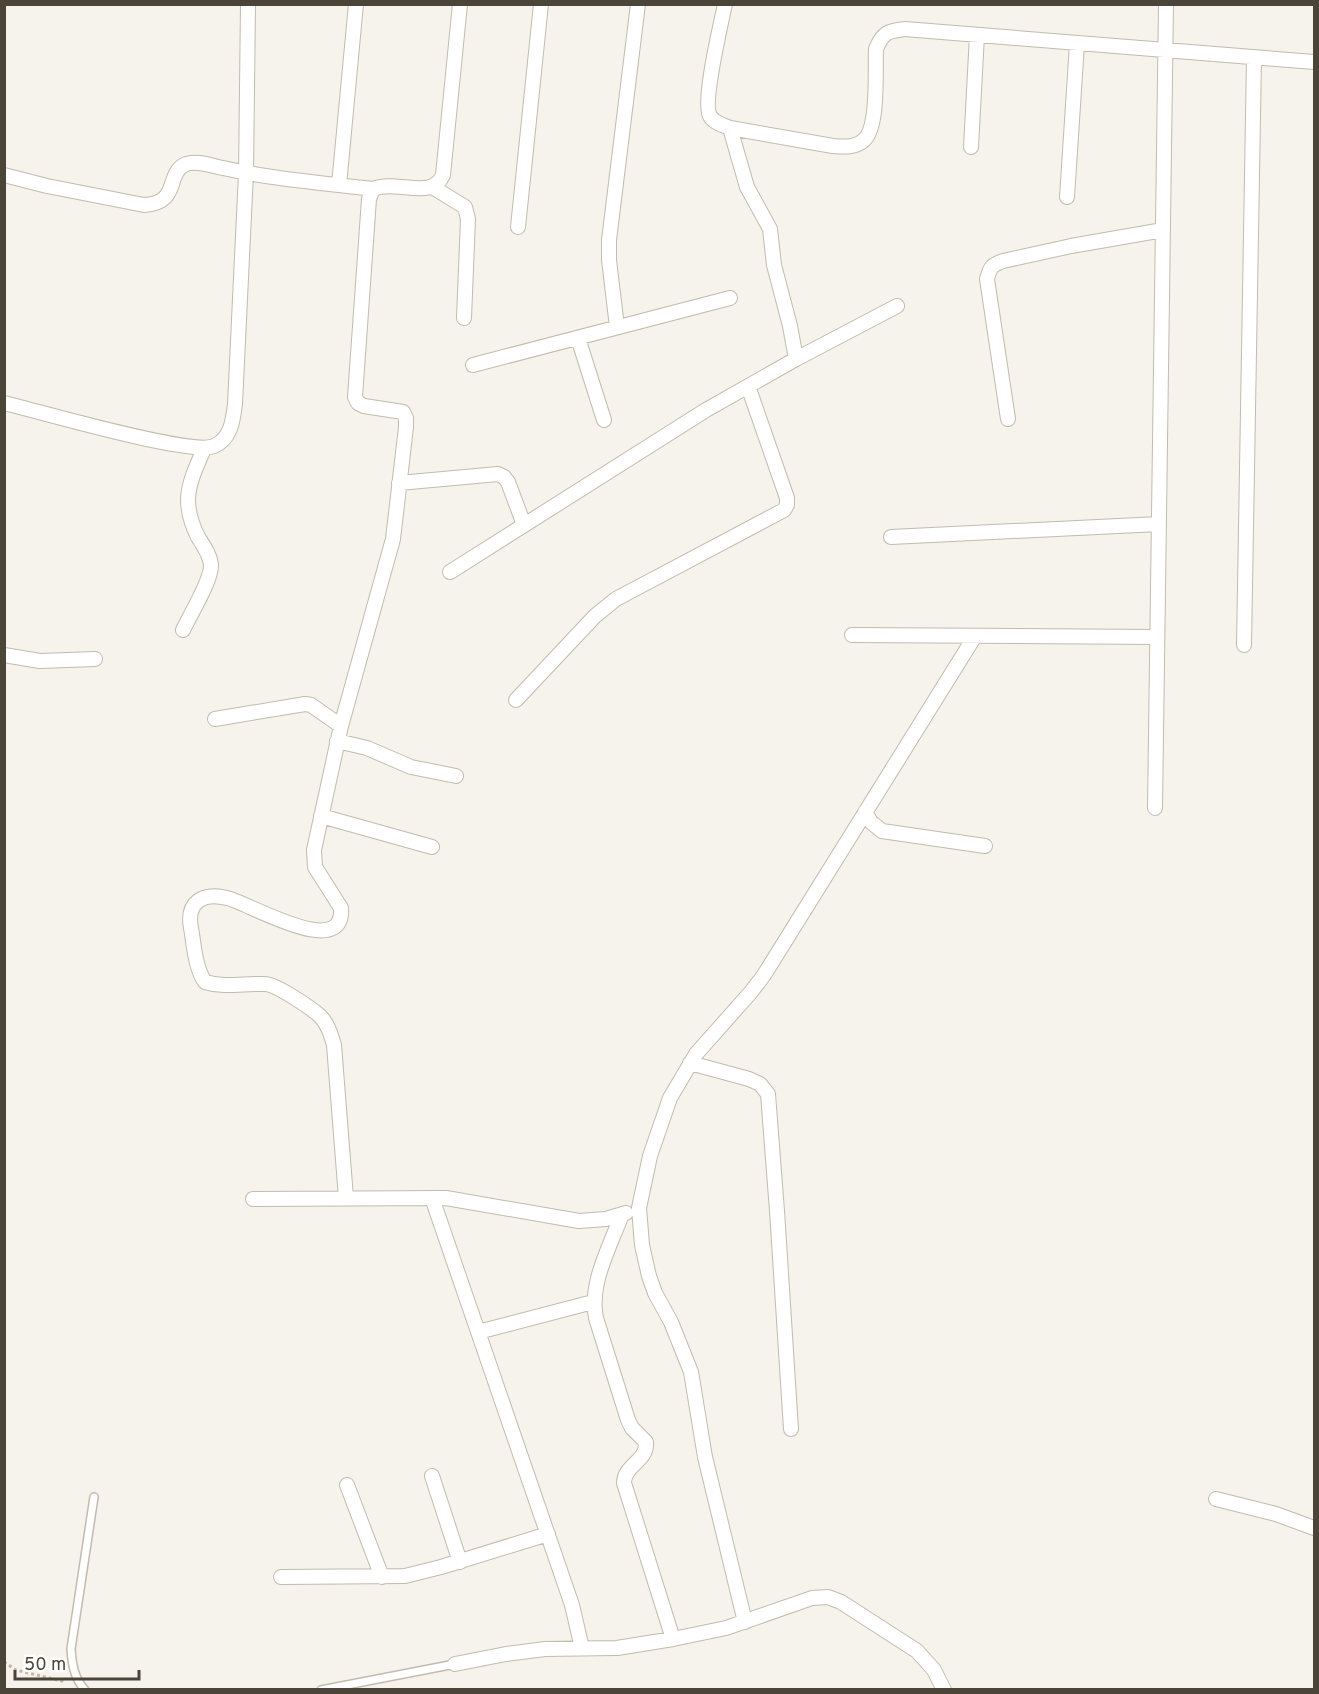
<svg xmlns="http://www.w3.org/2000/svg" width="1319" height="1694" viewBox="0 0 1319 1694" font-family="Overpass,sans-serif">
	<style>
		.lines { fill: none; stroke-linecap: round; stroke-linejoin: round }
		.service-casing { stroke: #c2bbae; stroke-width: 10 }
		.minor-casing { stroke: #c2bbae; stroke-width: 16 }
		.path { stroke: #c4b79f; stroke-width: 3; stroke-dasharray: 3 3; stroke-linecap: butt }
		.service { stroke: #fff; stroke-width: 7 }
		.minor { stroke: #fff; stroke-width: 14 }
	</style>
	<rect width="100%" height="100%" fill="#f6f3ec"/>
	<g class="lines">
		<defs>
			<path id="service" d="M85,1690C74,1678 72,1664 71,1649L94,1497
				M321,1690L455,1664"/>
			<path id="minor" d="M725,4C721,24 702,102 710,116C714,123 723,125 730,128L833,146C844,147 855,148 864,140C879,127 875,69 876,49C883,32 888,31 905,29L1314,62
				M730,128L747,187L770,229L774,265L790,326L796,359
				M971,147L977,35
				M4,175L47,186L144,205C181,203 165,173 186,164C197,160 212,166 223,168C272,179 323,183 373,189
				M339,185L356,4
				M434,188L465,207L468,219L464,318
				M1067,197L1077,44
				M518,227L541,4
				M617,327L609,260V240L638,4
				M578,338L604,420
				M473,365L730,298
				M4,403C38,411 191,456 214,446C231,439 233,420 235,404L246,173L248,4
				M1008,419L987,279C990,267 992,265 1003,261L1071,246L1163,230
				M399,483L498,474L504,477L508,482L524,525
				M891,537L1159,524
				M450,572L706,410L796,359L897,306
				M183,630C190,615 211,581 211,566C211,556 203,545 198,537C180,501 189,483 204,449
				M852,635L1157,637
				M1244,645L1254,58
				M4,655L40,661L95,659
				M516,700L595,616L616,599L784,510L787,505V498L748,386
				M215,719L305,704L311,705L341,726
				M337,741L367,748L411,767L456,776
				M1155,808L1166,4
				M865,812L871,822L882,831L985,846
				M321,816L432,847
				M690,1063L749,1079L760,1084L768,1094L777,1211L791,1429
				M346,1198L334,1045C331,1035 328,1024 320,1016C311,1008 276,984 265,984C244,983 224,988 205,982C195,968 194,944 191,928C186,902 203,892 227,898C247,902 345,962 341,908L315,867L314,850L341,726L393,539L406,427V418L403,412L364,406L358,403L355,397L369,199L373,189C397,179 432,201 443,175L460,4
				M432,1198L572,1605L582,1648
				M253,1199L446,1198L579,1221L606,1219L626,1213
				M622,1214C610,1247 589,1283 596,1318L628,1420L632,1428L646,1442C648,1461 624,1465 624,1483L673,1639
				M478,1332L593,1302
				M432,1476L460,1562
				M347,1485L382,1577
				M1216,1499L1276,1514L1314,1528
				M281,1577L405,1576L441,1567L548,1534
				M745,1622L705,1457L691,1372L671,1322L655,1293L649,1276L642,1245L639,1208L650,1156L670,1098L696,1054L751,992L764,975L975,636
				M455,1664L506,1654L545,1649L617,1648L673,1639L726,1628L812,1598L828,1597L841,1602L917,1651L934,1670L944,1690"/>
		</defs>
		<use href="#service" class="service-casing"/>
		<use href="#minor" class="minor-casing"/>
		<path class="path" d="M4,1662L16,1670L66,1682"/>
		<use href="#service" class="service"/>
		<use href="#minor" class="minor"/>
	</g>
	<rect width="1319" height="1694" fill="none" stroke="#4b4439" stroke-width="12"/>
	<path d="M15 1670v9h124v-9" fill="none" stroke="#4b4439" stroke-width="3"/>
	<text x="24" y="1670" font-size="18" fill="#4b4439" stroke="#ffffff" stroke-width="4.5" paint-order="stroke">50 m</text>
</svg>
